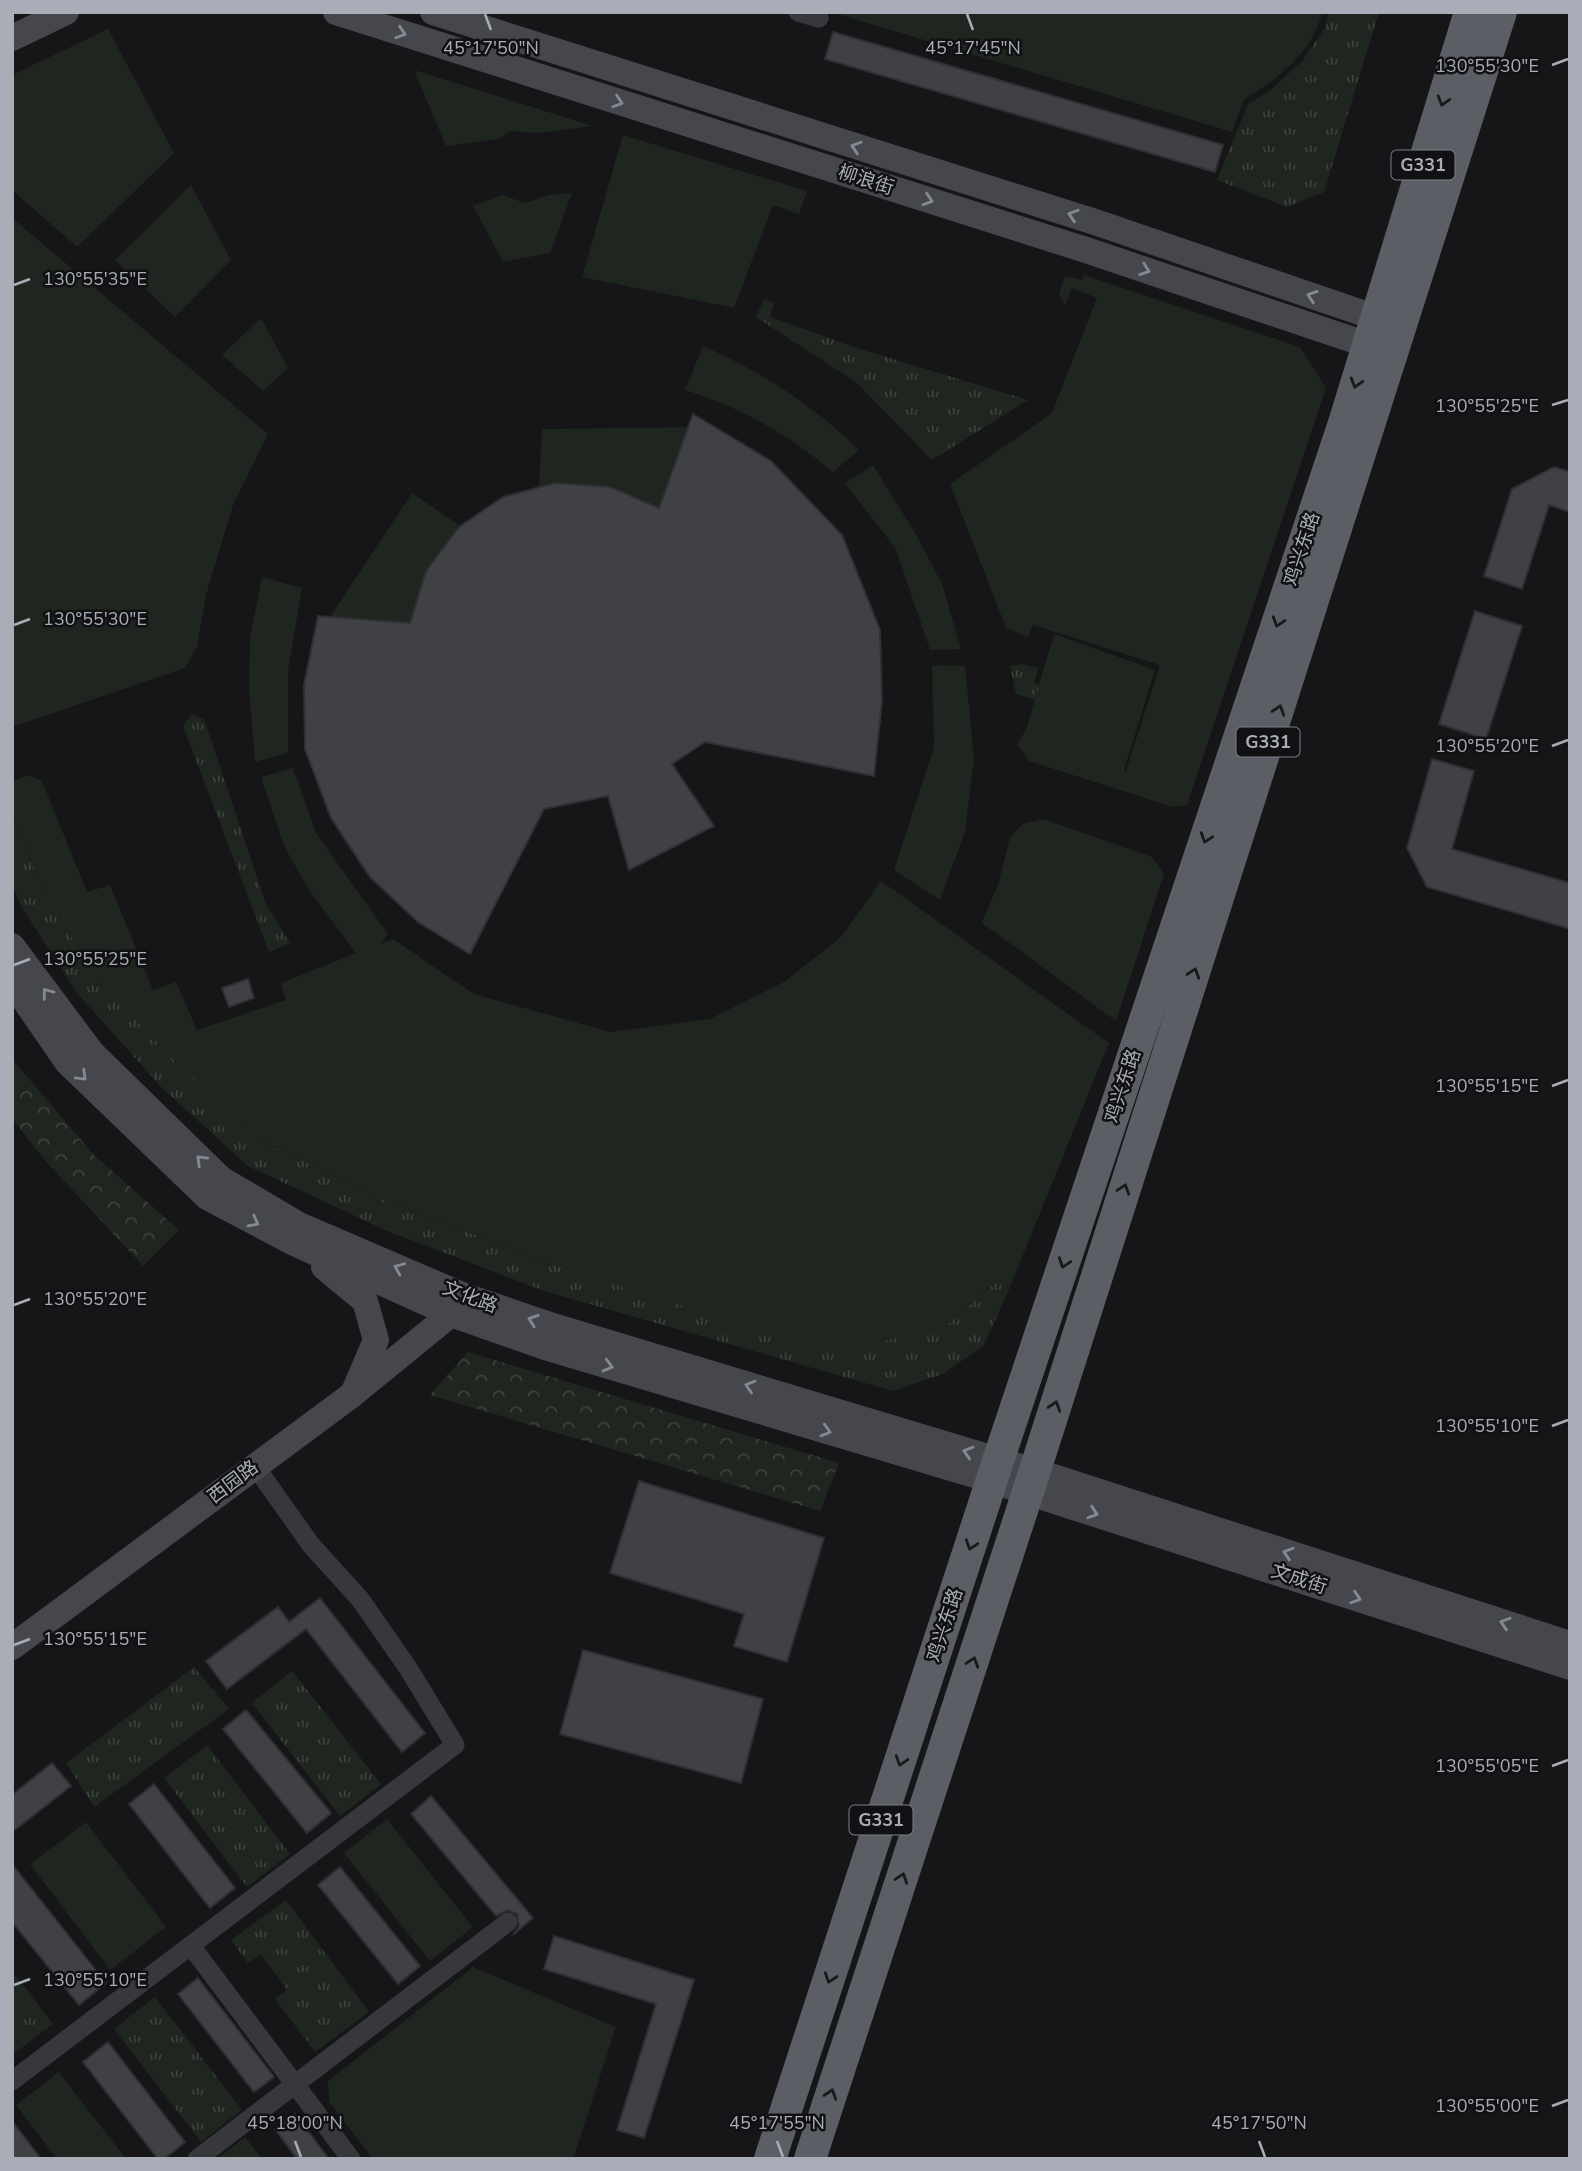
<svg xmlns="http://www.w3.org/2000/svg" width="1582" height="2171" viewBox="0 0 1582 2171" font-family="'Nunito Sans','Noto Sans SC',sans-serif">
	<style>
		.grass { fill: url(#grass-tufts) }
		.forest { fill: url(#forest-crowns) }
		.park { fill: #1e261f }
		.building { fill: #404145; stroke: #303034; stroke-width: 2 }
		.lines { fill: none; stroke-linecap: round; stroke-linejoin: round }
		.minor { stroke: #37383d; stroke-width: 19 }
		.secondary { stroke: #45474d; stroke-width: 26 }
		.trunk { stroke: #5b5e65; stroke-width: 32 }
		.oneway { stroke: #858993 }
		.oneway2 { stroke: #18191b }
		.ticks { fill: none; stroke: #a8adb8; stroke-width: 2.5 }
		.labels { text-anchor: middle; dominant-baseline: central; stroke-width: 5; stroke-linejoin: round; paint-order: stroke }
		.shield { fill: #111113; stroke: #7b7e86; stroke-width: 2 }
		.shield-label { font-size: 18px; font-weight: bold; fill: #a8adb8 }
		.street-label { font-size: 19px; fill: #a8adb8; stroke: #111113 }
		.ticks-label { font-size: 18px; text-anchor: middle; fill: #a8adb8; stroke: #111113; stroke-width: 5; stroke-linejoin: round; paint-order: stroke }
	</style>
	<defs>
		<pattern id="grass-tufts" width="24" height="20" patternUnits="userSpaceOnUse" patternTransform="scale(1.75)"><rect width="24" height="20" fill="#1e261f"/><path d="M3 7l-1-3M5 7V3M7 7l1-3M15 17l-1-3M17 17v-4M19 17l1-3" fill="none" stroke="#3c433d"/></pattern>
		<pattern id="forest-crowns" width="20" height="18" patternUnits="userSpaceOnUse" patternTransform="scale(1.75)"><rect width="20" height="18" fill="#1e261f"/><path d="M2 6a3 3 0 1 1 6 0M12 15a3 3 0 1 1 6 0" fill="none" stroke="#3c433d"/></pattern>
	</defs>
	<rect width="100%" height="100%" fill="#161618"/>
	<path class="grass" d="M1329,12H1379L1324,192L1287,207L1217,180L1248,104L1270,91L1302,61L1325,28Z
		M764,299L774,303L770,317L860,349L1028,400L932,460L856,382L756,317Z
		M1022,664L1038,668L1034,683L1054,689L1050,704L1016,694L1010,666Z
		M192,714L204,719L266,904L290,943L269,952L183,726Z
		M12,812L43,890L264,1142L386,1201L549,1263L946,1326L995,1283L1010,1287L984,1345L943,1374L893,1391L544,1291L385,1230L248,1166L163,1089L77,993L21,906L12,884Z
		M194,1667L229,1709L94,1807L66,1763Z
		M292,1671L381,1784L340,1816L252,1703Z
		M207,1745L290,1854L247,1887L164,1778Z
		M286,1900L369,2012L315,2052L275,1999L287,1990L261,1954L248,1963L231,1940Z
		M12,1971L53,2024L12,2055Z
		M155,1997L242,2110L201,2142L114,2029Z"/>
	<path class="forest" d="M12,1059L94,1155L179,1230L143,1266L42,1157L12,1118Z
		M468,1352L839,1463L820,1511L430,1395Z"/>
	<path class="park" d="M831,12H1322C1314,51 1277,80 1244,99L1232,132Z
		M108,29L174,153L77,247L12,190V75Z
		M414,70L593,126L538,133L511,131L498,139L446,146Z
		M623,135L807,191L799,214L773,205L734,308L582,277Z
		M191,185L231,260L175,317L115,260Z
		M572,193L550,253L503,262L473,206L502,195L525,203L548,195Z
		M12,218L268,434L233,505L206,595L197,647L185,668L12,727Z
		M1084,275L1300,347L1326,388L1187,805L1173,807L1029,761L1017,744L1026,730L1054,634L1155,670L1124,770L1126,771L1160,665L1033,625L1028,637L1006,628L950,484L1052,413L1097,298L1072,288L1065,306L1059,294L1065,276L1082,280Z
		M261,318L288,368L263,391L222,355Z
		M703,346C762,372 813,405 859,450L833,472C788,434 742,408 685,390Z
		M700,427L660,523L553,524L539,485L542,429Z
		M873,465L917,536L942,584L961,649L930,650L896,549L845,483Z
		M412,493L456,523L487,558L425,646L326,623Z
		M262,577L302,588L288,670V753L255,762L249,688L250,638Z
		M932,665L965,666L974,758L965,832L940,900L894,870L934,747Z
		M293,768L316,833L388,934L380,944L393,939L474,994L610,1032L710,1019L784,982L841,937L881,881L1109,1043L1010,1287L995,1283L946,1326L830,1354L549,1263L386,1201L264,1142L175,1062L94,975L43,890L12,812V781L29,775L42,781L87,892L110,885L153,990L176,982L197,1030L286,1000L281,983L356,953L309,890L285,848L261,777Z
		M1043,819L1152,857L1164,874L1116,1021L982,923L999,882L1010,837L1023,824Z
		M387,1819L473,1927L430,1961L344,1853Z
		M86,1822L166,1927L110,1970L30,1864Z
		M473,1967L616,2027L573,2159H373L329,2102L328,2081Z
		M59,2072L126,2159H57L16,2105Z
		M245,2137L262,2159H217Z"/>
	<path class="building" d="M833,32L1223,145L1215,172L825,59Z
		M693,414L771,461L842,535L880,630L882,701L874,776L705,742L672,764L714,826L629,870L608,796L544,809L470,954L418,922L370,877L331,818L305,749L304,685L318,616L410,623L426,571L459,527L503,497L555,483L610,487L659,508Z
		M1554,467L1570,472V512L1549,505L1522,589L1484,576L1512,489Z
		M1475,611L1522,626L1486,739L1439,724Z
		M1432,759L1474,771L1452,849L1570,883V929L1427,887L1407,848Z
		M248,979L254,998L229,1007L222,988Z
		M639,1481L824,1538L787,1662L734,1646L744,1614L610,1573Z
		M320,1598L425,1733L402,1752L306,1629L227,1689L206,1661L278,1607L289,1622Z
		M583,1650L763,1699L741,1783L560,1734Z
		M246,1710L331,1813L307,1833L223,1729Z
		M52,1763L71,1786L12,1832V1795Z
		M154,1784L235,1888L210,1908L129,1804Z
		M431,1796L533,1918L513,1935L519,1926L517,1914L507,1910L496,1916L411,1814Z
		M12,1864L106,1983L79,2005L12,1922Z
		M340,1867L420,1966L398,1984L318,1885Z
		M554,1936L694,1980L644,2138L617,2130L656,2004L544,1969Z
		M198,1978L274,2077L254,2092L178,1994Z
		M108,2042L185,2142L164,2159H158L83,2062Z
		M295,2114L329,2159H297L275,2129Z
		M12,2121L41,2159H12Z"/>
	<g class="lines">
		<path class="minor" d="M798,12L819,18
			M191,1946L351,2159
			M12,2081L455,1745L408,1668L360,1599L311,1545L255,1466
			M197,2159L508,1922"/>
		<path class="secondary" d="M336,12L1086,250L1368,345L1386,344
			M433,12L1095,222L1377,318L1387,332
			M12,38L66,12
			M12,946L92,1053L221,1179L299,1225L462,1295L553,1326L1041,1473L1570,1644
			M12,982L68,1063L207,1197L294,1243L451,1314L545,1347L968,1473L1570,1667
			M324,1267L365,1301L376,1340L355,1389
			M12,1647L353,1394L451,1314"/>
		<path class="trunk" d="M770,2159L998,1461L1345,420L1470,12
			M810,2159L1028,1492L1501,12"/>
	</g>
	<defs><path id="oneway-chevron" d="M-2-3.5L2.5 0L-2 3.5" fill="none" stroke-width="1.6" stroke-linecap="round" stroke-linejoin="round" transform="scale(1.75)"/></defs>
	<g class="oneway">
		<use href="#oneway-chevron" transform="translate(401 33) rotate(18)"/>
		<use href="#oneway-chevron" transform="translate(618 102) rotate(18)"/>
		<use href="#oneway-chevron" transform="translate(856 147) rotate(-162)"/>
		<use href="#oneway-chevron" transform="translate(928 200) rotate(18)"/>
		<use href="#oneway-chevron" transform="translate(1073 215) rotate(-162)"/>
		<use href="#oneway-chevron" transform="translate(1145 270) rotate(19)"/>
		<use href="#oneway-chevron" transform="translate(1312 296) rotate(-161)"/>
		<use href="#oneway-chevron" transform="translate(47 993) rotate(-127)"/>
		<use href="#oneway-chevron" transform="translate(82 1076) rotate(44)"/>
		<use href="#oneway-chevron" transform="translate(201 1160) rotate(-136)"/>
		<use href="#oneway-chevron" transform="translate(254 1222) rotate(28)"/>
		<use href="#oneway-chevron" transform="translate(399 1268) rotate(-157)"/>
		<use href="#oneway-chevron" transform="translate(533 1320) rotate(-161)"/>
		<use href="#oneway-chevron" transform="translate(608 1366) rotate(16)"/>
		<use href="#oneway-chevron" transform="translate(750 1386) rotate(-163)"/>
		<use href="#oneway-chevron" transform="translate(826 1431) rotate(16)"/>
		<use href="#oneway-chevron" transform="translate(968 1452) rotate(-163)"/>
		<use href="#oneway-chevron" transform="translate(1093 1513) rotate(18)"/>
		<use href="#oneway-chevron" transform="translate(1288 1553) rotate(-162)"/>
		<use href="#oneway-chevron" transform="translate(1356 1598) rotate(18)"/>
		<use href="#oneway-chevron" transform="translate(1505 1623) rotate(-162)"/>
	</g>
	<g class="oneway2">
		<use href="#oneway-chevron" transform="translate(1443 101) rotate(107)"/>
		<use href="#oneway-chevron" transform="translate(1356 383) rotate(107)"/>
		<use href="#oneway-chevron" transform="translate(1278 622) rotate(108)"/>
		<use href="#oneway-chevron" transform="translate(1279 710) rotate(-72)"/>
		<use href="#oneway-chevron" transform="translate(1206 838) rotate(109)"/>
		<use href="#oneway-chevron" transform="translate(1194 973) rotate(-72)"/>
		<use href="#oneway-chevron" transform="translate(1124 1189) rotate(-72)"/>
		<use href="#oneway-chevron" transform="translate(1064 1263) rotate(108)"/>
		<use href="#oneway-chevron" transform="translate(1055 1406) rotate(-72)"/>
		<use href="#oneway-chevron" transform="translate(971 1545) rotate(108)"/>
		<use href="#oneway-chevron" transform="translate(973 1662) rotate(-72)"/>
		<use href="#oneway-chevron" transform="translate(901 1761) rotate(108)"/>
		<use href="#oneway-chevron" transform="translate(902 1878) rotate(-72)"/>
		<use href="#oneway-chevron" transform="translate(830 1978) rotate(108)"/>
		<use href="#oneway-chevron" transform="translate(831 2094) rotate(-72)"/>
	</g>
	<path class="ticks" d="M485,14L491,30M967,14L973,30M1552,65L1568,59M14,285L30,279M1552,405L1568,400M14,625L30,619M1552,746L1568,740M14,965L30,959M1552,1086L1568,1080M14,1305L30,1299M1552,1426L1568,1420M14,1645L30,1639M1552,1766L1568,1760M14,1985L30,1979M1552,2106L1568,2100M295,2141L301,2157M777,2141L783,2157M1259,2141L1265,2157"/>
	<g class="labels">
		<g class="shield">
			<rect x="1391.5" y="150.5" width="63" height="29" rx="5"/>
			<rect x="1236.5" y="727.5" width="63" height="29" rx="5"/>
			<rect x="849.5" y="1805.5" width="63" height="29" rx="5"/>
		</g>
		<g class="shield-label">
			<text x="1423" y="165">G331</text>
			<text x="1268" y="742">G331</text>
			<text x="881" y="1820">G331</text>
		</g>
		<g class="street-label">
			<text transform="translate(866 180) rotate(18)">柳浪街</text>
			<text transform="translate(1302 549) rotate(-72)">鸡兴东路</text>
			<text transform="translate(1123 1086) rotate(-72)">鸡兴东路</text>
			<text transform="translate(470 1297) rotate(21)">文化路</text>
			<text transform="translate(233 1482) rotate(-37)">西园路</text>
			<text transform="translate(1299 1579) rotate(18)">文成街</text>
			<text transform="translate(945 1625) rotate(-72)">鸡兴东路</text>
		</g>
	</g>
	<g class="ticks-label">
		<text x="491" y="54">45°17'50"N</text>
		<text x="973" y="54">45°17'45"N</text>
		<text x="1487" y="72">130°55'30"E</text>
		<text x="95" y="285">130°55'35"E</text>
		<text x="1487" y="412">130°55'25"E</text>
		<text x="95" y="625">130°55'30"E</text>
		<text x="1487" y="752">130°55'20"E</text>
		<text x="95" y="965">130°55'25"E</text>
		<text x="1487" y="1092">130°55'15"E</text>
		<text x="95" y="1305">130°55'20"E</text>
		<text x="1487" y="1432">130°55'10"E</text>
		<text x="95" y="1645">130°55'15"E</text>
		<text x="1487" y="1772">130°55'05"E</text>
		<text x="95" y="1986">130°55'10"E</text>
		<text x="1487" y="2112">130°55'00"E</text>
		<text x="295" y="2129">45°18'00"N</text>
		<text x="777" y="2129">45°17'55"N</text>
		<text x="1259" y="2129">45°17'50"N</text>
	</g>
	<rect width="1582" height="2171" fill="none" stroke="#a8adb8" stroke-width="28"/>
</svg>
